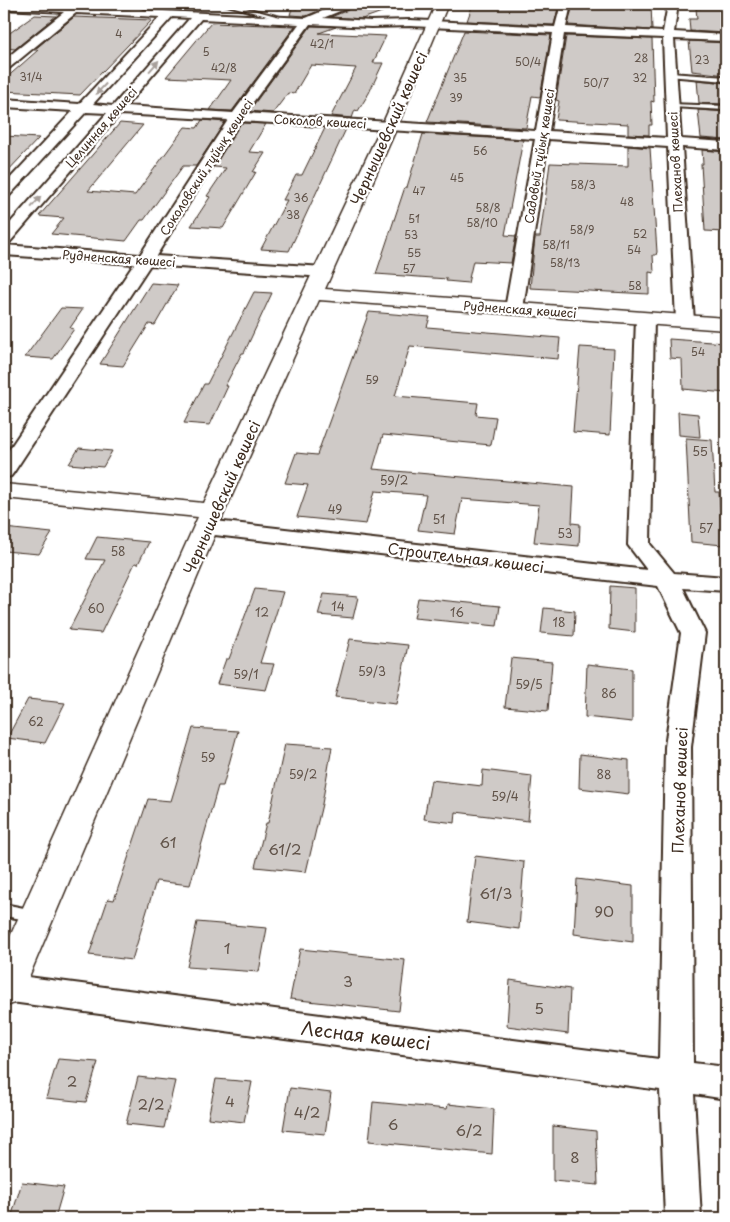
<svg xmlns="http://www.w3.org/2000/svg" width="730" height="1222" viewBox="0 0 730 1222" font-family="'Playpen Sans',sans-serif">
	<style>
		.building { fill: #cfcac7; stroke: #3b2a1e }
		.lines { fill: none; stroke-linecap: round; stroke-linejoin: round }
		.service-casing { stroke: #3b2a1e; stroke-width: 4 }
		.minor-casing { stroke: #3b2a1e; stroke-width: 4 }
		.tertiary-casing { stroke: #3b2a1e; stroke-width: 3 }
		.service { fill: #fff; fill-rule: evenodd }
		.minor { fill: #fff; fill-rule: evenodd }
		.tertiary { fill: #fff; fill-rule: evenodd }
		.oneway { fill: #a79f9a }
		.labels { text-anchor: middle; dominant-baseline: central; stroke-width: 4.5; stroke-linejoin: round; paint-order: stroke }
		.far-number-label { font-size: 11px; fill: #605248 }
		.far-street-label { font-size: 12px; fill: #3b2a1e; stroke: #fff }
		.number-label { font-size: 12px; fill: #605248 }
		.street-label { font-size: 15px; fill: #3b2a1e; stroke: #fff }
		.near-number-label { font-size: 15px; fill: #605248 }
		.near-street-label { font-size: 18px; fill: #3b2a1e; stroke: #fff }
	</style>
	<rect width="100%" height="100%" fill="#fff"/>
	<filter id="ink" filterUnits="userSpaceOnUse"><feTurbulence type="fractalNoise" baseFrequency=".02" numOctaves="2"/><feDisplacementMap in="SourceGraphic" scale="10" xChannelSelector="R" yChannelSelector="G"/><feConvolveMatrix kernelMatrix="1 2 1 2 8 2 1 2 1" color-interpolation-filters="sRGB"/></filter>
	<g filter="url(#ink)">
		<path class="building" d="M298,4H335L306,16L290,15L292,8L297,9Z
			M349,4H395L396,7L362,19L331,17L348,10Z
			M473,4H559L554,25L467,21Z
			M573,4H651L652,30L568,25Z
			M700,4H721L723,17H726V33L690,31L689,19H697L696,8H701Z
			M35,15L56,16L15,49L4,48V37Z
			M74,17L152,20L80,95L4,91V80L38,50H34Z
			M211,23L295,26L232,111L210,110L231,80L166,77Z
			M311,26L336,27L319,33L386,36L373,63H383L369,93L358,111L355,110L352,118L331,116L356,68L311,65L294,94L288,93L273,113L249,111Z
			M464,31L551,35L540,97L532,96L526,128L427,122Z
			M566,36L652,39L654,102L651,101L652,125H649V135L628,134V124L556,120L559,101L556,100Z
			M689,41L726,43V75L692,71Z
			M697,80L726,83V104L699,103Z
			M698,110L726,112V140L701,138Z
			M202,120L225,122L196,166H183L144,220H141L126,241L51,234L64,218L39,216L120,123L143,125L88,191L135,195L185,127L197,128Z
			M241,123L266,124L249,152L265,153L253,172H256L223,228L191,226L210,197L207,196L226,168L214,167Z
			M325,128L346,129L289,251L261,249L287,200H283L296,175H302Z
			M423,134L523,140L505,235L516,236L511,263L473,261L468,283L446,281L447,279L376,274L405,187H407Z
			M4,136L39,138L4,175Z
			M628,146L650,148L657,252L656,255H653L654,273L649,272V294L530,288L535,237H540L550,163L628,166Z
			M702,150L726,152V232L705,231L701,164H703Z
			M151,283L178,285L155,325L149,324L123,366L100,364Z
			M254,292L272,293L244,353H242L225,386H228L210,425L184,423L204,384H207Z
			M61,308L83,309L70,328L74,329L53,359L25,357Z
			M369,312L430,317L427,327L560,338L558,359L410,346L395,396L478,403L476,415L496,417L491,445L383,435L373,469L574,487L572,523L580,524L579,546L534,542L539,505L462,499L455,534L418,530L426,495L375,491L366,524L297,517L308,485L285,483L296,453L317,455Z
			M669,339L726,343V393L683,389L682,359L670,358Z
			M580,347L614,349L610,435L573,432Z
			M678,412L698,414L700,437L679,435Z
			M686,438L712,440L715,492H719L723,545L691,542Z
			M79,448L112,451L103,467L69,464Z
			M4,528L52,533L39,554L4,551Z
			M97,537L149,542L138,564L135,563L101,633L69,630L105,560L86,559Z
			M610,586L635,588V632L609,629Z
			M255,589L283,592L260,663L274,664L266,690L217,684L226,659H229Z
			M324,594L358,597L353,618L318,615Z
			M418,598L500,606L497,626L414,618Z
			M544,608L575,611L574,636L541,633Z
			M350,639L408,645L396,704L335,697Z
			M511,658L552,662L548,711L505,707Z
			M587,664L632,669V722L585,717Z
			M28,699L65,703L45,743L7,738Z
			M193,728L238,731L223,786H218L190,885L156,881L132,960L89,955L108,899L114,900L148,799L171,801Z
			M285,744L332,747L322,804L306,872L255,867L266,823H268Z
			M580,754L629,760V794L579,788Z
			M483,770L532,776L528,821L456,812L455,823L424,819L431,780L482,786Z
			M475,856L524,862L519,929L467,922Z
			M577,879L633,886V942L574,934Z
			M197,922L267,928L259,972L187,967Z
			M300,949L405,960L399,1011L290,999Z
			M510,980L570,989L568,1034L507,1026Z
			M58,1059L98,1062L86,1102L46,1098Z
			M138,1077L175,1081L164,1128L126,1124Z
			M216,1079L252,1082L244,1122L208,1118Z
			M290,1088L331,1093L325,1134L283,1130Z
			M373,1102L447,1109L448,1104L494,1109L492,1154L369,1141Z
			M553,1126L596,1131L598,1185L553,1181Z
			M22,1182L64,1187L55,1218H11Z"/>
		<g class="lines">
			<defs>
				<path id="service" d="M36,4H46L24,9L21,7Z
					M111,4L135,7L163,4L135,11Z
					M224,4H231L291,20L288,22Z
					M670,73L726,77V81L668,76Z
					M670,104L726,106V110L672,107L669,105Z
					M4,904L39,911L41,915L39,919L34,921L4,916Z"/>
				<path id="minor" d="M4,4L70,6L71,4H81L80,7L306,18L339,4H347L348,6L347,8L323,18L371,21L410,20L555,27L561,4H571L566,27L663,32L668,4H678L674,32L726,35V41L674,39L681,139L726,142V150L682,147L694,321L691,325L685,326L679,325L676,321L668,147L548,139L523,309L520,313L514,314L508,313L505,309L535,139L240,121L156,256L324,267L330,269L332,272L330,275L324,277L150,265L14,472L11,476L4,478V457L134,264L4,255V245L140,255L228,120L120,114L10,242L4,244V230L107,113L86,112L9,196L4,197V185L73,111L4,107V99L79,104L160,17L76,13L8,69L4,70V60L64,12L4,9ZM172,17L190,18L113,106L93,104ZM201,19L299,24L233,113L126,106ZM310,24L371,27L410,26L553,33L536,131L245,113ZM564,34L663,38L667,138L549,131Z
					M645,313L651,314L654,318L650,544L674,573L726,577V591L683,588L705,633L691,747L693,1063L726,1067V1099L694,1094L701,1218H665L660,1090L4,1001L5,974L659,1059L665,747L681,633L658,586L206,534L198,532L195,527L198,522L206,520L647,570L628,545L636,318L639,314Z"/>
				<path id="tertiary" d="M436,4H448L398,125L325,289L726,318V330L319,300L225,511L23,991L17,1002L4,1007V950L198,517L4,498V484L204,503L382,125Z"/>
			</defs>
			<use href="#service" class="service-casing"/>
			<use href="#minor" class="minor-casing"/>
			<use href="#tertiary" class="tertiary-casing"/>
			<use href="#service" class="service"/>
			<use href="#minor" class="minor"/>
			<use href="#tertiary" class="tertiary"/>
		</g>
		<defs><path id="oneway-solid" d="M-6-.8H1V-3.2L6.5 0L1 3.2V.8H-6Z" transform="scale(1.25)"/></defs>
		<g class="oneway">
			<use href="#oneway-solid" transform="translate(154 66) rotate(-49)"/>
			<use href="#oneway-solid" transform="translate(101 89) rotate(133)"/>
			<use href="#oneway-solid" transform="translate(36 202) rotate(-49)"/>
		</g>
	</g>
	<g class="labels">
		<g class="far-number-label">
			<text x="119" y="33">4</text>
			<text x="322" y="43">42/1</text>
			<text x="206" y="51">5</text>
			<text x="641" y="57">28</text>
			<text x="702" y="59">23</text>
			<text x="528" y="61">50/4</text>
			<text x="224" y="67">42/8</text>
			<text x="31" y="76">31/4</text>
			<text x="460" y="77">35</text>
			<text x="640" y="77">32</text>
			<text x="596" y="82">50/7</text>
			<text x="456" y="97">39</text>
			<text x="480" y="150">56</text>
			<text x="457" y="177">45</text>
			<text x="583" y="184">58/3</text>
			<text x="419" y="190">47</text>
			<text x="301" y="197">36</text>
			<text x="627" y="201">48</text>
			<text x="488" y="207">58/8</text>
			<text x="293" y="214">38</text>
			<text x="414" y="218">51</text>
			<text x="482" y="222">58/10</text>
			<text x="582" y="229">58/9</text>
			<text x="640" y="233">52</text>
			<text x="411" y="234">53</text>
			<text x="556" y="244">58/11</text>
			<text x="634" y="249">54</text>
			<text x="414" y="252">55</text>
			<text x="565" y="262">58/13</text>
			<text x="409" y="268">57</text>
			<text x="635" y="285">58</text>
			<text x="698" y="351">54</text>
			<text x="372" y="379">59</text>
		</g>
		<g class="far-street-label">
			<text transform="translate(320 121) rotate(3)">Соколов көшесі</text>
			<text transform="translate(101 127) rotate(-49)">Целинная көшесі</text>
			<text transform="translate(539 156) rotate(-81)">Садовый тұйық көшесі</text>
			<text transform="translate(675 162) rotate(-93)">Плеханов көшесі</text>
			<text transform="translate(206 167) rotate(-57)">Соколовский тұйық көшесі</text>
			<text transform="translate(119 258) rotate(4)">Рудненская көшесі</text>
			<text transform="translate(520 309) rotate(4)">Рудненская көшесі</text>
		</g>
		<g class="number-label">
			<text x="700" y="451">55</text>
			<text x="394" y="480">59/2</text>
			<text x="335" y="509">49</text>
			<text x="439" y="519">51</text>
			<text x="706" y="528">57</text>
			<text x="565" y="533">53</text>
			<text x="118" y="551">58</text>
			<text x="338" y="606">14</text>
			<text x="96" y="608">60</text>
			<text x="262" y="612">12</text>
			<text x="457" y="612">16</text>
			<text x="559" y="622">18</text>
			<text x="372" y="671">59/3</text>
			<text x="246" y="674">59/1</text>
			<text x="529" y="684">59/5</text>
			<text x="609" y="693">86</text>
			<text x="36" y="721">62</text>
			<text x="208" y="757">59</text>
			<text x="303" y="774">59/2</text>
			<text x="604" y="774">88</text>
			<text x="505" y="796">59/4</text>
		</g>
		<g class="street-label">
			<text transform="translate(388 128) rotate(-66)">Чернышевский көшесі</text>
			<text transform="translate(221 497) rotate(-66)">Чернышевский көшесі</text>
			<text transform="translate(466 557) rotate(7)">Строительная көшесі</text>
			<text transform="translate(679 790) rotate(-88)">Плеханов көшесі</text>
		</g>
		<g class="near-number-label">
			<text x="168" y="841">61</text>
			<text x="285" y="848">61/2</text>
			<text x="496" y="892">61/3</text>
			<text x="604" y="910">90</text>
			<text x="227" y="947">1</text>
			<text x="348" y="980">3</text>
			<text x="539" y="1007">5</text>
			<text x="72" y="1080">2</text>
			<text x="230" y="1100">4</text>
			<text x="151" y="1103">2/2</text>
			<text x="307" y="1111">4/2</text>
			<text x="393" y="1123">6</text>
			<text x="469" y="1129">6/2</text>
			<text x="575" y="1156">8</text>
		</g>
		<g class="near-street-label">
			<text transform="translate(366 1035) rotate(7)">Лесная көшесі</text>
		</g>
	</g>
	<rect width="730" height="1222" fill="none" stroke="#fff" stroke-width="20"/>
	<rect x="10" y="10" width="710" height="1202" fill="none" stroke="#3b2a1e" stroke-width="2" filter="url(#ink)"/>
</svg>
